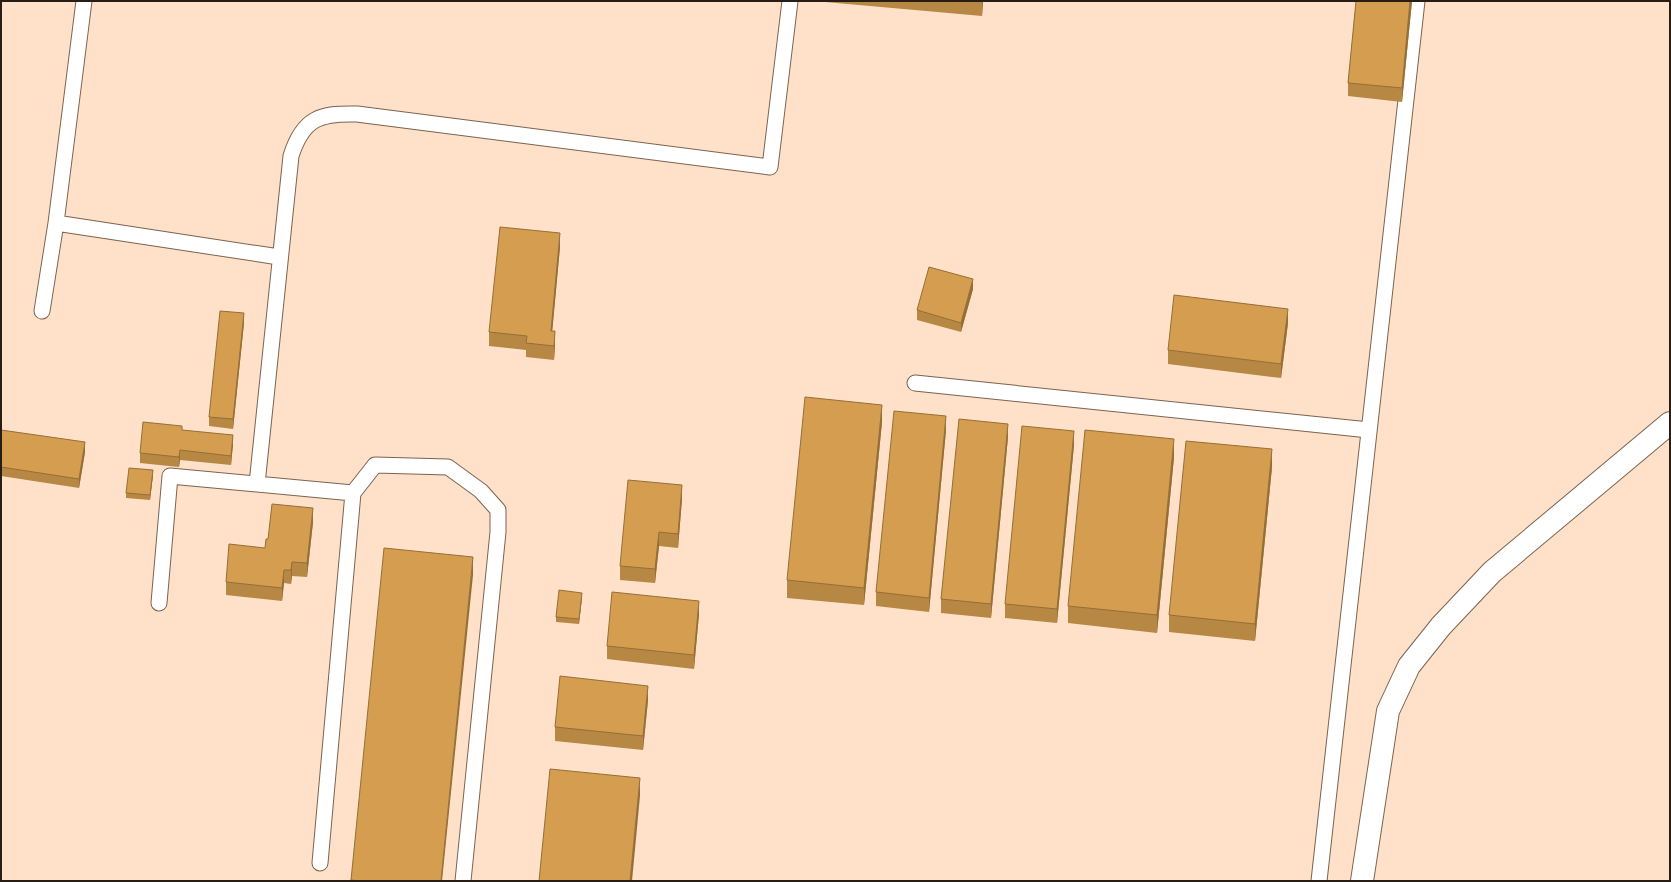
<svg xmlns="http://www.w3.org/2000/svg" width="1671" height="882" viewBox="0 0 1671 882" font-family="'Titillium Web',sans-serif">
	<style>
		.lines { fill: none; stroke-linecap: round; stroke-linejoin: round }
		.service-casing { stroke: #7c624e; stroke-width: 17 }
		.minor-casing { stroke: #7c624e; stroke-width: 24 }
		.service { stroke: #fff; stroke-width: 15 }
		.minor { stroke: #fff; stroke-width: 22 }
		.wall { fill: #b78744 }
		.shaded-wall { fill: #956e37 }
		.building { fill: #d59d4f; stroke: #956e37 }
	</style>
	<rect width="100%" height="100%" fill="#ffe1ca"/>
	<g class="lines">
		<defs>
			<path id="service" d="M56,223L279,257
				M42,311L56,223L84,1
				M915,383L1369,430
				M257,484L291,156C303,118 320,113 357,114L770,167L790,1
				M159,603L170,476L353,493
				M320,863L353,493L375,465L448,467L481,491L498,510V532L463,881
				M1319,881L1417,1"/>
			<path id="minor" d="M1362,881L1388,711L1409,666L1441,626L1492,572L1670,423"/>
		</defs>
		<use href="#service" class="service-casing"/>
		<use href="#minor" class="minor-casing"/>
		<use href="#service" class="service"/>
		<use href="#minor" class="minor"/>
	</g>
	<path class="wall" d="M814,1H983L982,16Z
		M1356,1H1412L1402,102L1348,96V83Z
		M560,247L552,331L555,345L554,360L526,357V350L489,346V332Z
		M973,289L961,332L917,320V310Z
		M244,323L233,429L209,426V417Z
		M1288,323L1281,378L1168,364V350Z
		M882,422L864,605L787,598V580Z
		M1,430L85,452L79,488L1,476Z
		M182,430L233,444L231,465L180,460L179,467L140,463V453Z
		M946,430L929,612L876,606V592Z
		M1008,437L991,618L941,613V599Z
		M1074,445L1057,623L1005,618V604Z
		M1174,457L1157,633L1068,623V606Z
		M1272,467L1255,641L1169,632V615Z
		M153,475L150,500L126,498V493Z
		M682,499L678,548L659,546L655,583L620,580V566Z
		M313,522L307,577L292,576L291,584L284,583L282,601L226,595V582L265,548L268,539Z
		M582,597L579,624L556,622V617Z
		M699,614L694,669L607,659V646Z
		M648,700L643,750L555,741V727Z"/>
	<path class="shaded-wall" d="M982,1H983L982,16Z
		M1410,1H1412L1402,102V88Z
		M560,233V247L551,345V331Z
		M973,279V289L961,332V323Z
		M1288,309V323L1281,378V364Z
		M244,313V323L233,429V419Z
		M555,331V345L554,360V346Z
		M882,405V422L864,605V588Z
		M946,416V430L929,612V598Z
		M1008,424V437L991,618V604Z
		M1074,431V445L1057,623V609Z
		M233,435V444L231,465V456Z
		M1174,439V457L1157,633V615Z
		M85,442V452L79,488V479Z
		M1272,449V467L1255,641V624Z
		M180,450V460L179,467V457Z
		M153,470V475L150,500V495Z
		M682,485V499L678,548V534Z
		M313,508V522L307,577V563Z
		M659,532V546L655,583V569Z
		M473,557V575L442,881H441Z
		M292,562V576L291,584V570Z
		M284,570V583L282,601V588Z
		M582,593V597L579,624V619Z
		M699,601V614L694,669V655Z
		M648,686V700L643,750V736Z
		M640,778V796L632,881H630Z"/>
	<path class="building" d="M1356,1H1410L1402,88L1348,83Z
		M500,227L560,233L551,331H555L554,346L526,343L527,336L489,332Z
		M929,267L973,279L961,323L917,310Z
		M1174,295L1288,309L1281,364L1168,350Z
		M220,311L244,313L233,419L209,417Z
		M805,397L882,405L864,588L787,580Z
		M894,411L946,416L929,598L876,592Z
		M959,419L1008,424L991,604L941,599Z
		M143,422L182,426V430L233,435L231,456L180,450L179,457L140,453Z
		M1022,426L1074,431L1057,609L1005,604Z
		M1,430L85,442L79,479L1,467Z
		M1085,430L1174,439L1157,615L1068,606Z
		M1186,441L1272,449L1255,624L1169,615Z
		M129,468L153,470L150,495L126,493Z
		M628,480L682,485L678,534L659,532L655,569L620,566Z
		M272,504L313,508L307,563L292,562L291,570H284L282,588L226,582L229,544L265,548L266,539H268Z
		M384,548L473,557L441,881H359L351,880Z
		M559,590L582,593L579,619L556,617Z
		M612,592L699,601L694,655L607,646Z
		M560,676L648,686L643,736L555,727Z
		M550,769L640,778L630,881H539Z"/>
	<rect width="1671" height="882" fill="none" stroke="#281d15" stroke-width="4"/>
</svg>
